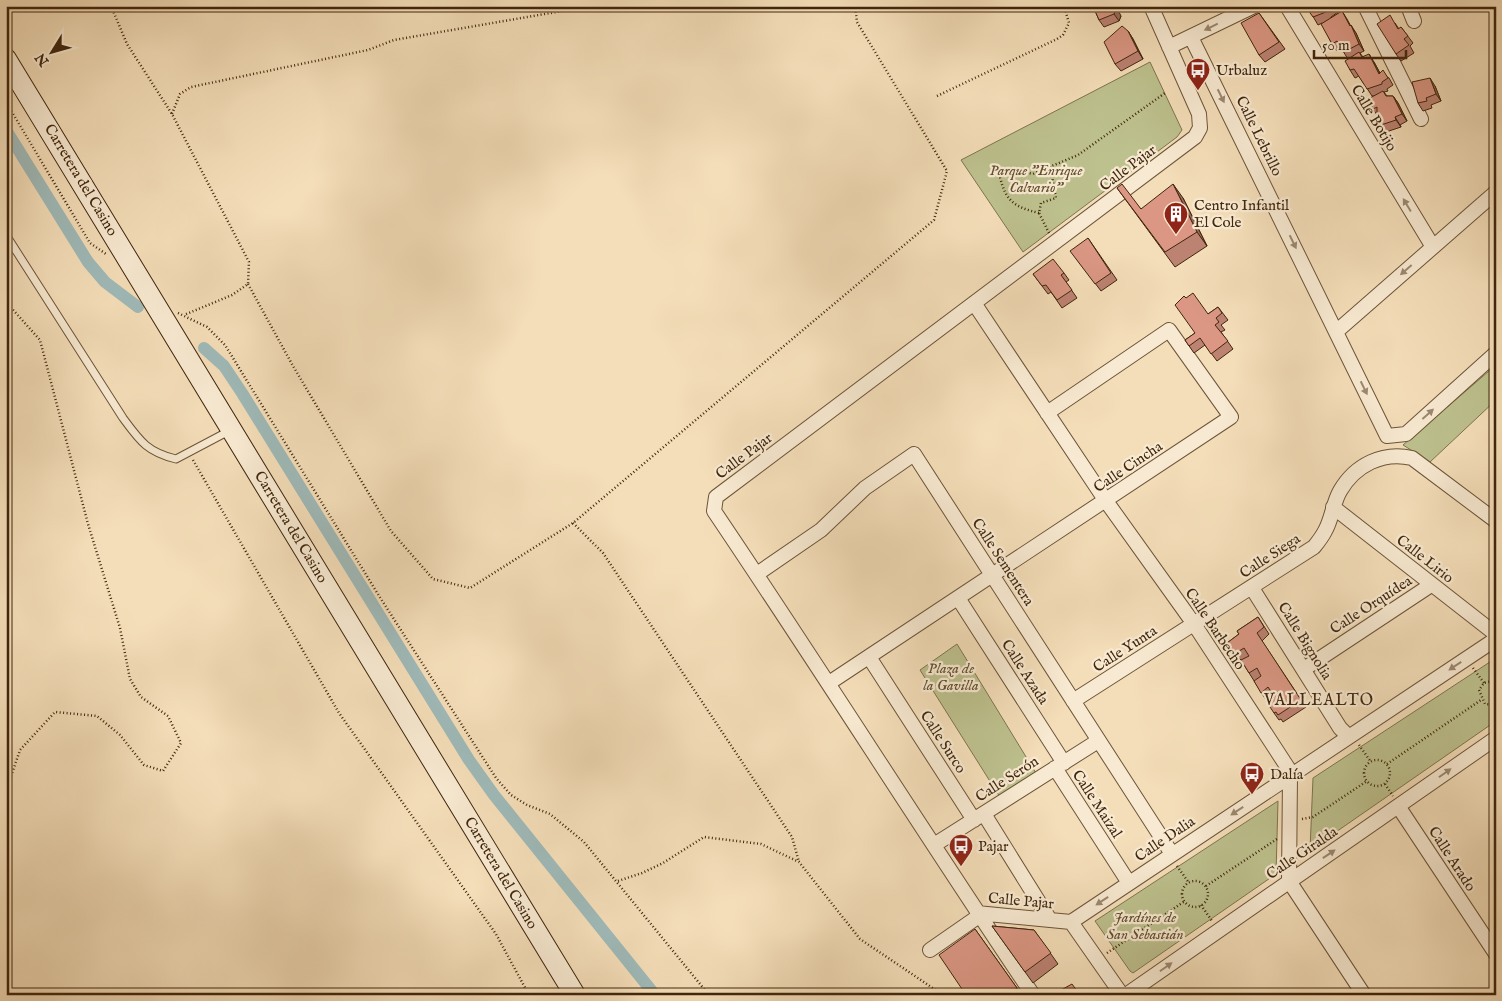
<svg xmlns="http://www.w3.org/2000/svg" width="1502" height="1001" viewBox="0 0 1502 1001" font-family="'IM FELL English',serif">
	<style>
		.green { fill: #bdc18e; stroke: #7e744e }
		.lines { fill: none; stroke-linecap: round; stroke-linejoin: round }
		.canal { stroke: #9fbab9; stroke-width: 12 }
		.lane-casing { stroke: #6d5438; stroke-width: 9 }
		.street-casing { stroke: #6d5438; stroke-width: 16 }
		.secondary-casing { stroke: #40260d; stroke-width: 22 }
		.path { stroke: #40260d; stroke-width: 2.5; stroke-dasharray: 1 2.5; stroke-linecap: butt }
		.lane { stroke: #f8ead2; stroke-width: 7 }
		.street { stroke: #f8ead2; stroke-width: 14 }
		.secondary { stroke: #f8ead2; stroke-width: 20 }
		.wall { fill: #bc8272; stroke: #40260d }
		.shaded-wall { fill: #996a5c; stroke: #40260d }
		.building { fill: #db9784; stroke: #40260d }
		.oneway { fill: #9c8870 }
		.labels { text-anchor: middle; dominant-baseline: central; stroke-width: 4.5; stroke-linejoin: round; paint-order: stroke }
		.poi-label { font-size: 15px; fill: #40260d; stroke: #f8ead2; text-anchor: start }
		.street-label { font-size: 15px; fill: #40260d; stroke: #f8ead2 }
		.park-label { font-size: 15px; font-style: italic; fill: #5f4d2d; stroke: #f8ead2 }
		.neighbourhood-label { font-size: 16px; letter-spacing: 1px; fill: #40260d; stroke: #f8ead2 }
	</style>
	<rect width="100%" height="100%" fill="#f4deb9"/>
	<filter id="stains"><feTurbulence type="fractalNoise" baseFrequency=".004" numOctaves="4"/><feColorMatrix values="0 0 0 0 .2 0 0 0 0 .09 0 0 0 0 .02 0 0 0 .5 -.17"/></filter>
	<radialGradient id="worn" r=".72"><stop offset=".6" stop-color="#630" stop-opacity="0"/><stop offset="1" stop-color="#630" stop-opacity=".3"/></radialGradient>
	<path class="green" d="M1150,62L1182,130L1177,137L1023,252L961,160Z
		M1496,365V400L1430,462L1403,445Z
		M957,644L1039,778L1003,802L920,670Z
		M1496,658V721L1310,850L1313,778Z
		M1278,801L1276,874L1133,973L1130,971L1095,921Z"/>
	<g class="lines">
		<path class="canal" d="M6,130L88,262L105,282L138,307
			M204,348L224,366L242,393L469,760L494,795L655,995"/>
		<defs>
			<path id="lane" d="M6,235L123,418C140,441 147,452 176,459L229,431"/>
			<path id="street" d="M1287,6L1433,247
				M1365,6L1421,119
				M1408,6L1414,21
				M1191,37L1387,436L1406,434L1496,353
				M1169,47L1254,6
				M974,303L1106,501L1194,624L1288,768L1290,776L1289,881L1364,995
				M1337,331L1496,192
				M1333,507L1493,632L1496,637
				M757,574L821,530L865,488L914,454L1172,854
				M1252,588L1340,728L1348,736
				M958,598L1064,763
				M869,657L974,820
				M1304,669L1431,585
				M829,683L1231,417L1169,330L1047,413
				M1073,701L1314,547C1318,542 1322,537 1325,531C1332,519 1333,503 1340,491C1355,465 1383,451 1412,458L1496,521
				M1055,768L1129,883
				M1398,806L1496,954
				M984,814L1050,920
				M934,845L1098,741
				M977,913L1071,922L1122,995
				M1071,922L1496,639
				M930,950L979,916
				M1033,995C925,835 822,671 714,511L716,497L1195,137L1200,128L1199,114L1151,6
				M1126,995L1496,738"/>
			<path id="secondary" d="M6,59L575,995"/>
		</defs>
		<use href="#lane" class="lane-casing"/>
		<use href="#street" class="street-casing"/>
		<use href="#secondary" class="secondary-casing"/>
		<path class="path" d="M111,6L127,44L172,114L249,262L248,284L232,295L184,315
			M937,96L1057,39L1063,35L1069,23L1064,6
			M6,102L90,243L106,254
			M172,114L180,94L191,87L368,50L394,40L591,6
			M1039,213C1015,207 1006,202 1000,177L1004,171L1010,169L1033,174L1078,155L1165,93
			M1049,233L1039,213L1041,203L1056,198L1050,166
			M248,284L293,366L391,531L433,579L470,588L573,523L934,220L947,171L857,22L855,6
			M6,302L40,340L88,524L120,628L130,679L141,697L168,716L181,743L163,771L144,765L120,735L97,716L55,712L20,750L6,791
			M178,313L207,327L225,345L381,599L496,778L511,795L527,805L550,814L584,842L709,995
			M193,460L339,713L496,934L529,995
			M573,523L603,553L792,837L799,862
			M1473,668L1484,683
			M1496,680L1484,683L1479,690L1485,704L1496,705
			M1359,745L1371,762
			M1364 773a13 13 0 1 1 26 0a13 13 0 1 1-26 0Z
			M1387,764L1481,700
			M1385,784L1393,796
			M1302,819L1313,817L1367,781
			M1177,866L1189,883
			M618,881L642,873L663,863L704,837L761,844L799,862L860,939L943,995
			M1182 894a13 13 0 1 1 26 0a13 13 0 1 1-26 0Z
			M1206,886L1277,839
			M1201,905L1212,921
			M1107,953L1185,901"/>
		<use href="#lane" class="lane"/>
		<use href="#street" class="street"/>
		<use href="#secondary" class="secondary"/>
	</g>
	<path class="wall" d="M1093,6L1121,16L1119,21L1104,27L1099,20Z
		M1307,6H1335L1338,12L1331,17V18L1342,11L1350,26L1356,33L1364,51L1360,53L1363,57L1374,62L1380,73L1389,78L1393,85L1387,89L1388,91L1384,92L1387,96H1393L1398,103L1407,121L1400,125L1401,127L1386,132L1381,125L1377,115L1373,109L1375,96H1372L1359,76L1355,78L1350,70L1348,59L1341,48L1337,51L1332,44L1322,23L1318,25Z
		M1259,13L1285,49L1265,62L1259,55Z
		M1395,23L1399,29L1401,27L1413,43L1410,46L1414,53L1401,61L1396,54Z
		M1128,31L1133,39L1143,59L1121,71L1115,64Z
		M1435,86L1441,101L1431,105L1432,108L1423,111L1418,103Z
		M1117,188L1141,209L1183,198L1207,246L1175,267Z
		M1088,238L1117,280L1101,291L1076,258Z
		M1064,273L1069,280L1066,282L1077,298L1062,308L1051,292L1048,294L1033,274Z
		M1218,307L1228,320L1221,325L1225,330L1221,332L1233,349L1217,361L1205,345L1194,353L1185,340L1195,333L1208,314Z
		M1258,617L1269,634L1262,641L1306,707L1283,722L1281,719L1279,720L1274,713V696L1273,694L1266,700L1241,660L1232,651L1227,643L1239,634L1237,631Z
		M992,926L1034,930L1058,964L1033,983Z
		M975,929L1022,995H966Z"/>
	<path class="shaded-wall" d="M1115,6H1116L1121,16L1119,21L1114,14Z
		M1342,11L1347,19L1354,32L1351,25L1356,33L1364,51L1359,44Z
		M1128,31L1133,39L1143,59L1138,51Z
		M1369,54L1374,62L1384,81L1379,74Z
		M1430,78L1435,86L1441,101L1436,94Z
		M1393,96L1398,103L1407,121L1402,114Z
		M1395,117L1400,125L1401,127L1396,120Z
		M1173,184L1183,198L1207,246L1197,232Z"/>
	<path class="building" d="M1093,6H1115L1116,8L1114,14L1099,20Z
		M1311,6H1331L1326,9V12L1313,17L1308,10L1312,8Z
		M1342,11L1350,26L1351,25L1359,44L1344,52L1337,41L1332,44L1321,24Z
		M1259,13L1279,42L1259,55L1241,23Z
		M1390,15L1398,29L1401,27L1408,36L1404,39L1409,45L1396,54L1377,24Z
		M1122,26L1128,31L1138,51L1115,64L1104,42Z
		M1359,52L1362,57L1369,54L1379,74L1383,70L1388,78L1382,82V84L1367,89L1354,69L1350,70L1345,61Z
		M1430,78L1436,94L1426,98L1427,101L1418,103L1412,82Z
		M1383,91L1386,96H1393L1402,114L1395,117L1396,120L1381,125L1377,118V107L1373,109L1368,99Z
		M1122,184L1141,209L1173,184L1197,232L1165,252L1117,188Z
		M1088,238L1111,273L1095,284L1070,251Z
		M1053,259L1064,273L1061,275L1072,290L1057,300L1046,285L1042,286L1033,274Z
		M1193,293L1208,314L1218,307L1222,313L1216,318L1219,322L1215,325L1228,341L1211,354L1200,338L1189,346L1185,340L1195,333L1175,305L1184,296L1186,298Z
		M1258,617L1264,627L1257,633L1301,700L1278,715L1276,712L1274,713L1266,701L1274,696L1268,687L1261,693L1254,681L1261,676L1257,668L1249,673L1241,660L1249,656L1244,648L1236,653L1227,643L1239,634L1237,631Z
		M992,926L1034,930L1051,953L1025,972Z
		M975,929L1017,988L1008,995H966L939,955Z
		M1072,984L1080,995H1052Z"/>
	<defs><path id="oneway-solid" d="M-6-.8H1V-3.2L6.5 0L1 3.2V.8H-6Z" transform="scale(1.25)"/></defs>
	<g class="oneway">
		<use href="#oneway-solid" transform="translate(1211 27) rotate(154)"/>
		<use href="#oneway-solid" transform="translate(1221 96) rotate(64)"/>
		<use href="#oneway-solid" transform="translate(1407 205) rotate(-121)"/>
		<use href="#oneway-solid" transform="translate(1293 242) rotate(64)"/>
		<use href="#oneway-solid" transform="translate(1406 270) rotate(139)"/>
		<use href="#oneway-solid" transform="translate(1364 388) rotate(64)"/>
		<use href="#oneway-solid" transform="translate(1428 414) rotate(-42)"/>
		<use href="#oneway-solid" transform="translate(1455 666) rotate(147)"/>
		<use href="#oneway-solid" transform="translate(1445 773) rotate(-35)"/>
		<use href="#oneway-solid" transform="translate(1237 811) rotate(147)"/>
		<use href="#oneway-solid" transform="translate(1329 854) rotate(-34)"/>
		<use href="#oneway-solid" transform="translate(1102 901) rotate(146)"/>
		<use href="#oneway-solid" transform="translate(1166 967) rotate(-35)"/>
	</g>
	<defs>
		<symbol id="bus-pin" viewBox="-11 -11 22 30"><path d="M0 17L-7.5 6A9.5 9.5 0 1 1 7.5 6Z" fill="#8f2418" stroke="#f8ead2"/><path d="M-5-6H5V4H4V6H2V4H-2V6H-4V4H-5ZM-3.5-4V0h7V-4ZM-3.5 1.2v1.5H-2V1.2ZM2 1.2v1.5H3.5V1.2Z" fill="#fff"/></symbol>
		<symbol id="building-pin" viewBox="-11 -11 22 30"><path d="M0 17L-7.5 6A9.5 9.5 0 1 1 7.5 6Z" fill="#8f2418" stroke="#f8ead2"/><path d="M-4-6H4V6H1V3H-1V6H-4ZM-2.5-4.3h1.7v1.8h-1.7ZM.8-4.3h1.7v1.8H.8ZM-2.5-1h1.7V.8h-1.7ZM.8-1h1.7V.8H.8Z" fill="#fff"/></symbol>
	</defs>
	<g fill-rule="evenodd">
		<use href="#bus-pin" x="1184" y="56" width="28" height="38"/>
		<use href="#building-pin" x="1162" y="200" width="28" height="38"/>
		<use href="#bus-pin" x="1238" y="760" width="28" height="38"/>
		<use href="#bus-pin" x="947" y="832" width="28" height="38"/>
	</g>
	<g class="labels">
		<g class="poi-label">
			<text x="1216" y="70">Urbaluz</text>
			<text x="1194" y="205">Centro Infantil<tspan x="1194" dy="17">El Cole</tspan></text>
			<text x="1270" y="774">Dalía</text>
			<text x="978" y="846">Pajar</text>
		</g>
		<g class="street-label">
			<text transform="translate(1374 118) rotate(59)">Calle Botijo</text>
			<text transform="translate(1259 136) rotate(64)">Calle Lebrillo</text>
			<text transform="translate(1128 168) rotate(-37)">Calle Pajar</text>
			<text transform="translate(81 180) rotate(59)">Carretera del Casino</text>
			<text transform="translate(744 456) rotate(-37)">Calle Pajar</text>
			<text transform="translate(1128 467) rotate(-34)">Calle Cincha</text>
			<text transform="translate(291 527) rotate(59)">Carretera del Casino</text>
			<text transform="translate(1270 556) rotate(-33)">Calle Siega</text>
			<text transform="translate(1425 559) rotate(38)">Calle Lirio</text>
			<text transform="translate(1003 562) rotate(57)">Calle Sementera</text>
			<text transform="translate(1371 605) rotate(-33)">Calle Orquídea</text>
			<text transform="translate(1215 629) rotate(56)">Calle Barbecho</text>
			<text transform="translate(1305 641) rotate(58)">Calle Bignolia</text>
			<text transform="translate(1125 649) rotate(-33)">Calle Yunta</text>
			<text transform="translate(1025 672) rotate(57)">Calle Azada</text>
			<text transform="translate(943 742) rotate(57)">Calle Surco</text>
			<text transform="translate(1007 779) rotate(-33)">Calle Serón</text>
			<text transform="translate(1097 804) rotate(57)">Calle Maizal</text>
			<text transform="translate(1165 839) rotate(-34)">Calle Dalia</text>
			<text transform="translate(1302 853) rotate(-34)">Calle Giralda</text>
			<text transform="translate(1452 859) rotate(57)">Calle Arado</text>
			<text transform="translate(501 873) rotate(59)">Carretera del Casino</text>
			<text transform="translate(1021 901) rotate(5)">Calle Pajar</text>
		</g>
		<g class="park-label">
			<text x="1036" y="170">Parque "Enrique<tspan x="1036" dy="17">Calvario"</tspan></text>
			<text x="951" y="668">Plaza de<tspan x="951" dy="17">la Gavilla</tspan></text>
			<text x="1145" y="917">Jardínes de<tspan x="1145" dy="17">San Sebastián</tspan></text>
		</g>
		<g class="neighbourhood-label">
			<text x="1319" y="701">VALLEALTO</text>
		</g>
	</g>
	<rect width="1502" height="1001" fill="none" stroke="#f4deb9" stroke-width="25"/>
	<rect x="8" y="8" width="1487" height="986" fill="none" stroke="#40260d" stroke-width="2.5"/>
	<rect x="12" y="12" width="1477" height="976" fill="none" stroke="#40260d"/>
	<g transform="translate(52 52) rotate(233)" stroke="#f8ead2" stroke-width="4" paint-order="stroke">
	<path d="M0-4L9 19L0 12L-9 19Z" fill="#40260d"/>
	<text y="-8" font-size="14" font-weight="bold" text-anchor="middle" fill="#40260d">N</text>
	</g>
	<path d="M1314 50v8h92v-8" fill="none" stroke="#40260d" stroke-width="2.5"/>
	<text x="1322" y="50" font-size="15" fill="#40260d" stroke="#f8ead2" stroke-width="4" paint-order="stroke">50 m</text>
	<rect width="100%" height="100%" filter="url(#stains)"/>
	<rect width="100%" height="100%" fill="url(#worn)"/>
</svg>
